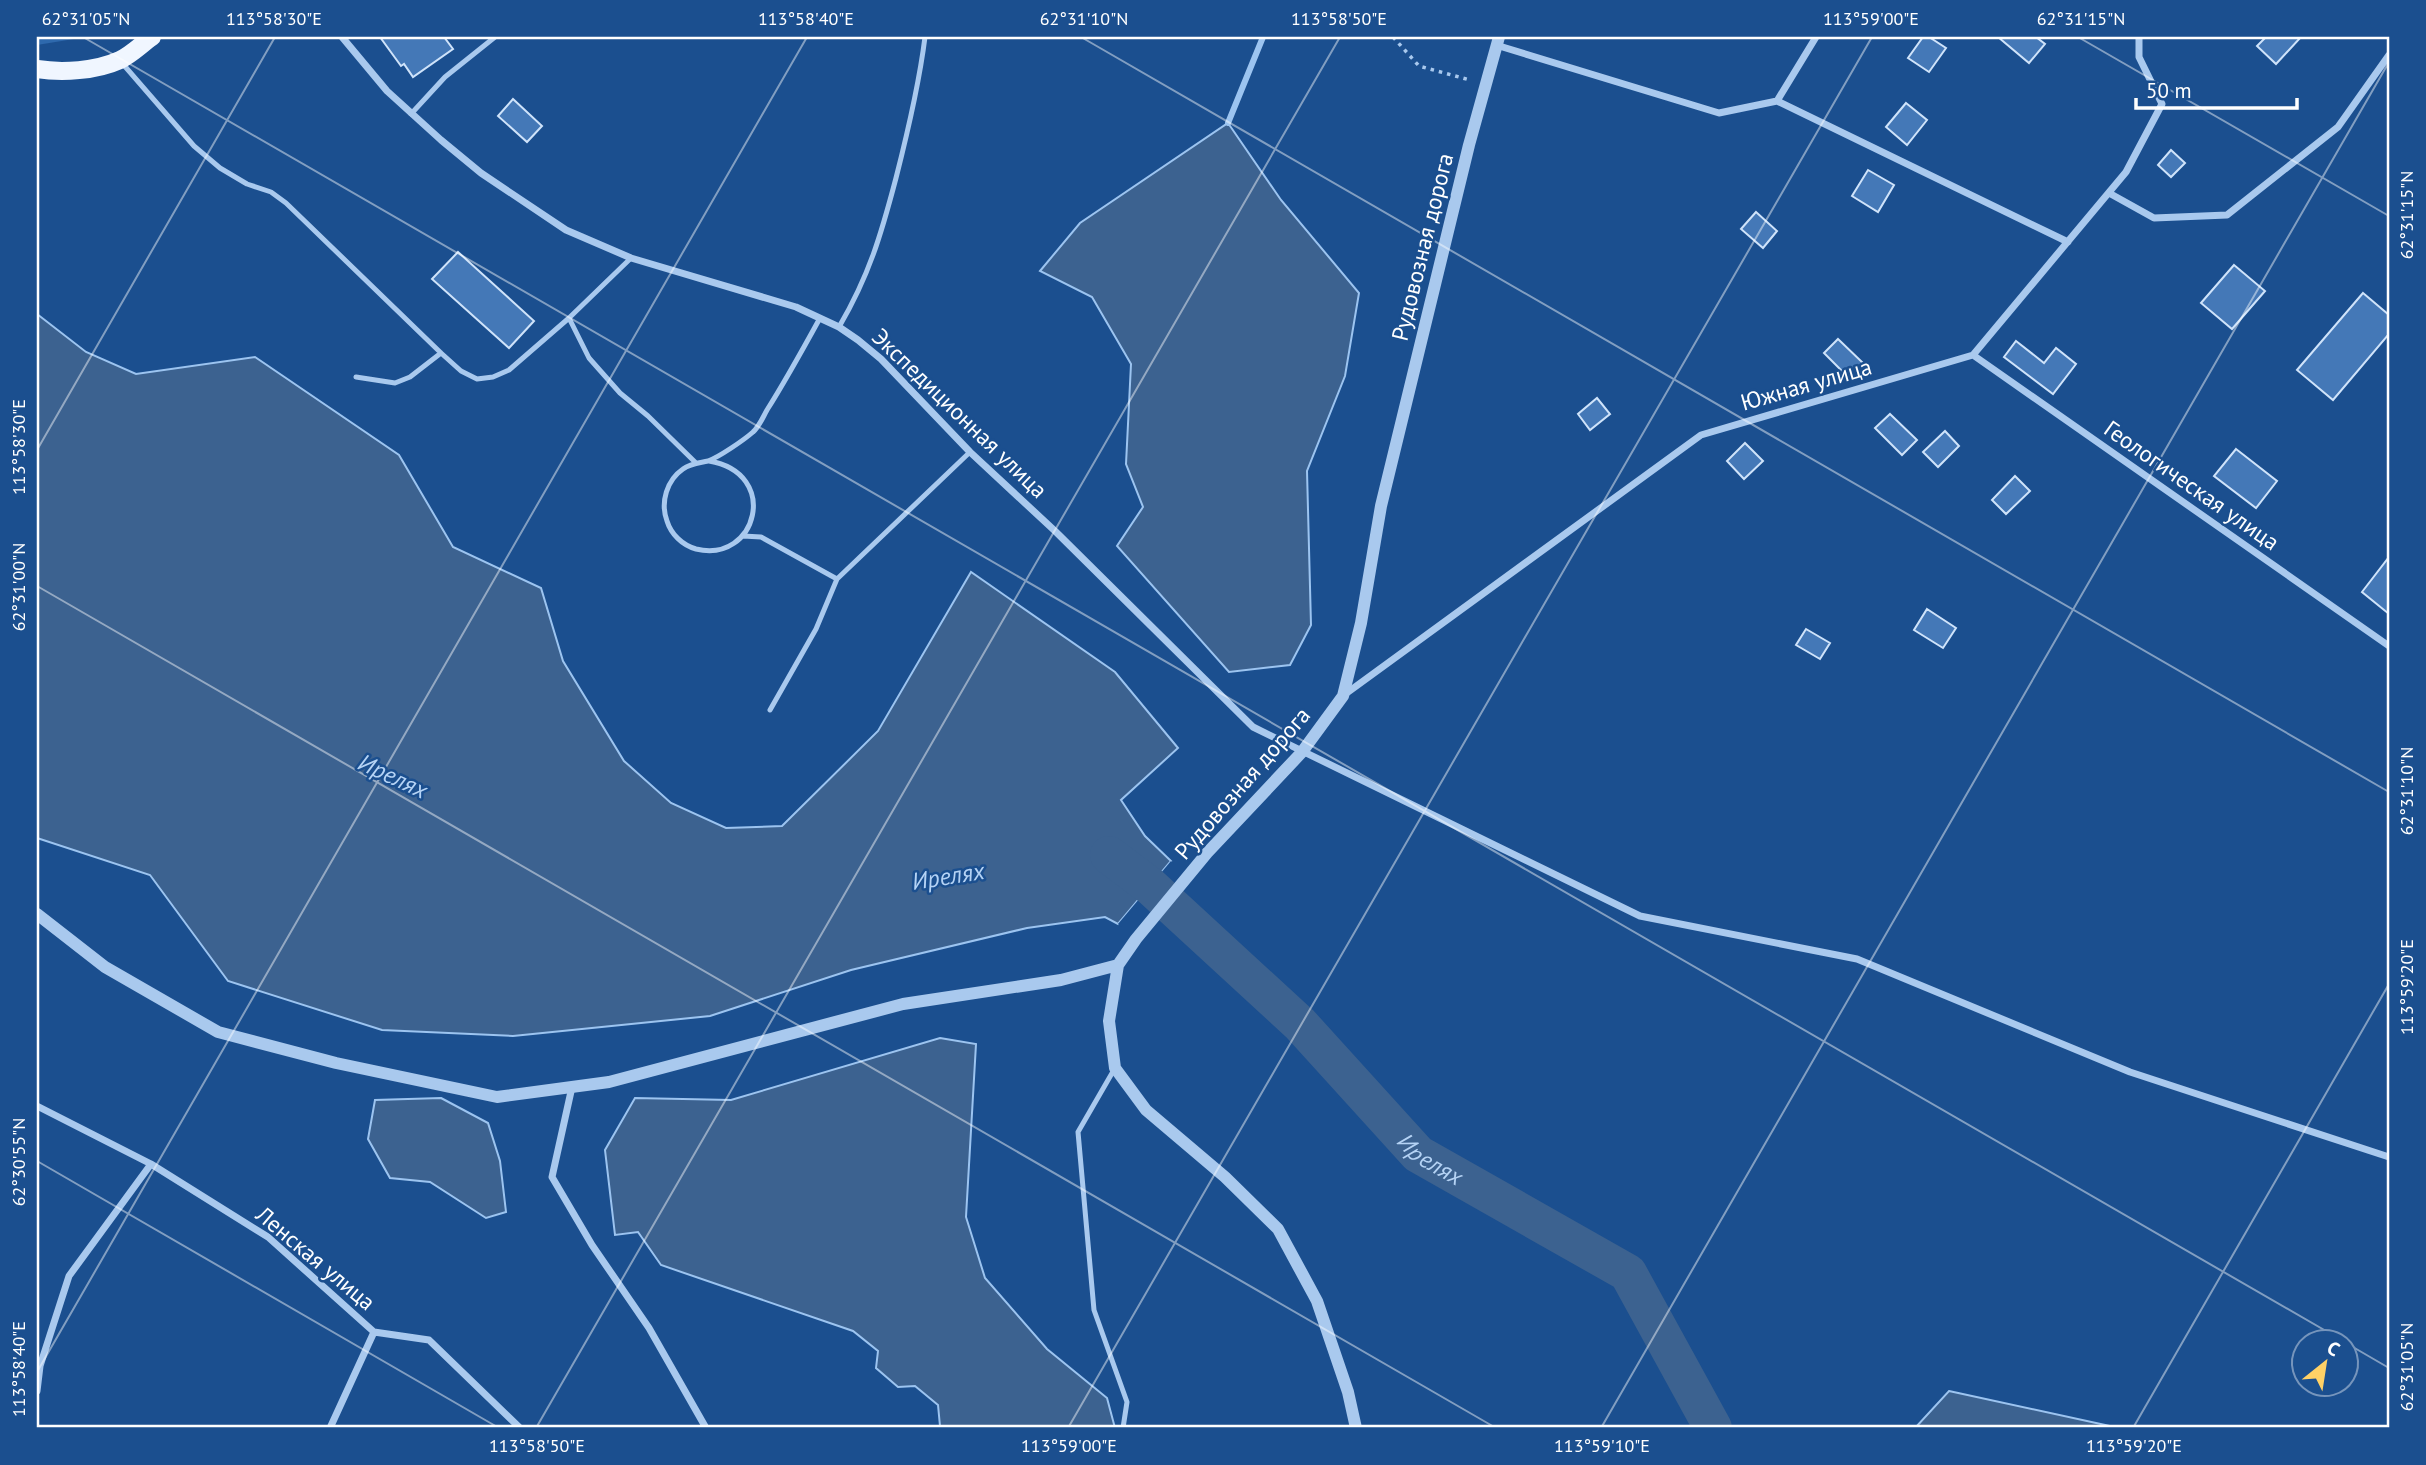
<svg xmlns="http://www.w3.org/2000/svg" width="2426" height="1465" viewBox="0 0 2426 1465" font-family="'PT Sans',sans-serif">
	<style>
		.green { fill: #2e69ad }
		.water { fill: #3c6290; stroke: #9cc4f0; stroke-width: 2 }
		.pier { fill: #1b4f8f }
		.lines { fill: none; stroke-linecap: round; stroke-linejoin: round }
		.stream { stroke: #9cc4f0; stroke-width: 6 }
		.river { stroke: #3c6290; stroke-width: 38 }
		.building { fill: #4478b7; stroke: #cfe3fa; stroke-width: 2 }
		.path { stroke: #a9c9ee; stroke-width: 3.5; stroke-dasharray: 3.5 5; stroke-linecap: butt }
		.service { stroke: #a9c9ee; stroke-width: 5 }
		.minor { stroke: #a9c9ee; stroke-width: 7 }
		.tertiary { stroke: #a9c9ee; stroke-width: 12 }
		.primary { stroke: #f0f6ff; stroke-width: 18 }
		.ticks { fill: none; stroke: #fff; stroke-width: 2; stroke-opacity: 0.45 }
		.labels { text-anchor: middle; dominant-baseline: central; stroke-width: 5; stroke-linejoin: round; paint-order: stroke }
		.street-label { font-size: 23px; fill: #fff; stroke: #1b4f8f }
		.water-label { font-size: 24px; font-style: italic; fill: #b5d3f5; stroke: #1b4f8f }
		.neatline { fill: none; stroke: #fff; stroke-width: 2.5 }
		.ticks-label { font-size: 18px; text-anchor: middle; fill: #fff }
	</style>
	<rect width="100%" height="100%" fill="#1b4f8f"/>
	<path class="green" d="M37,37H86L37,45Z"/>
	<path class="water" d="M1228,123L1281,200L1359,293L1345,376L1307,471L1311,625L1290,665L1229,672L1117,546L1143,507L1126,464L1131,364L1092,297L1040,271L1080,223Z
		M37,314L86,352L136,374L255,357L399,455L453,547L541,588L563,661L624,761L671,803L726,828L782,826L878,731L971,572L1115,672L1178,748L1121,800L1145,836L1171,861L1118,924L1105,917L1027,928L851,970L710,1016L513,1036L382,1030L228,981L150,875L37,838Z
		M940,1038L976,1044L966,1217L985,1278L1047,1349L1107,1398L1115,1428H942L940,1426L938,1405L915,1386L898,1387L876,1368L878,1351L853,1331L661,1265L638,1232L615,1235L605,1150L635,1098L731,1100Z
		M441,1098L488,1123L500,1161L506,1212L486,1218L430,1182L390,1178L368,1139L375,1100Z
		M1949,1391L2119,1428H1915Z"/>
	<path class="pier" d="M1171,861L1174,864L1121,927L1118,924Z"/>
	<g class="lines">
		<path class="stream" d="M1228,123L1263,37"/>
		<path class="river" id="s1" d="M1109,855L1150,886L1300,1024L1418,1154L1628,1273L1713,1428"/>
	</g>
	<path class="building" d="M380,37H444L453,49L413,77L404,64L401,66Z
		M1923,37H1929L1946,48L1929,72L1908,58Z
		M1998,37H2036L2045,44L2029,63Z
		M2266,37H2301L2276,64L2257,46Z
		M513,99L542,126L527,142L498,116Z
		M1906,103L1927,120L1907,145L1886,127Z
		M2171,150L2185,163L2171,177L2158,165Z
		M1868,170L1894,185L1878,212L1852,196Z
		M1756,212L1777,231L1763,248L1741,229Z
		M458,252L534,321L509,348L432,279Z
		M2234,265L2265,291L2232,329L2201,303Z
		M2363,293L2389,315V334L2333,400L2297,370Z
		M1838,339L1864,364L1849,378L1824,353Z
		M2016,341L2044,363L2056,348L2076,364L2053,394L2004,357Z
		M1597,398L1610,414L1590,430L1578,414Z
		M1890,414L1917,440L1902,455L1875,428Z
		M1945,431L1959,446L1938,467L1923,452Z
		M1745,443L1763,461L1744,479L1727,461Z
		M2236,449L2277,481L2256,508L2214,476Z
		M2015,476L2030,491L2006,514L1992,500Z
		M2389,557V614L2362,592Z
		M1927,609L1956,628L1943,648L1914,630Z
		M1806,629L1830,643L1820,659L1796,645Z"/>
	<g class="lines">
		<path class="path" d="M1393,37L1419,66L1470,80"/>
		<path class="service" d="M122,63L194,146L220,168L247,184L271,192L286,203L441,353L461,371L477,379L493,377L509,370L569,318L631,258
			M411,114L445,77L495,37
			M569,318L589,358L620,393L648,416L696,463
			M839,327C869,276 881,235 896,178C908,131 919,85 925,37
			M356,377L395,383L410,377L441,353
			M709,461C781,473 757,564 696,549C682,545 671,534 667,521C660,502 667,480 683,469C691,463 699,463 708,461C719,457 744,440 753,432C759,427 763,417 767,410C786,380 803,349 820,318
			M743,536L761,537L837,579L970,452
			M770,710L816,629L837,579
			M1115,1068L1078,1132L1094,1310L1127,1402L1123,1428"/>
		<path class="minor" d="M342,37L387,91L441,140L481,173L566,230L631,258L796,307L839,327L858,340L881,359L970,452L1055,531L1253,727L1640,916L1857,959L2130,1072L2389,1157
			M1496,45L1719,113L1777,101L1816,37
			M1777,101L2068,242
			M2109,193L2154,218L2227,215L2338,127L2389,55
			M1973,355L2389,646
			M1344,695L1701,435L1973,355L2126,172L2162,104L2139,57V37
			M572,1087L552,1177L592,1245L649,1328L706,1428
			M37,1106L151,1164L268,1237L374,1332L429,1340L520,1428
			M37,1391L40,1366L69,1276L151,1164
			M330,1428L374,1332"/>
		<path class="tertiary" d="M37,914L105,967L218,1032L336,1063L497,1097L609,1082L903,1004L1061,980L1118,965
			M1356,1428L1348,1392L1317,1301L1278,1229L1225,1177L1146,1110L1115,1068L1109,1021L1118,965L1136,939L1207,853L1302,752L1343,696L1361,623L1381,506L1469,145L1499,37"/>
		<path class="primary" d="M37,69C62,73 96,71 120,60C131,55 142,44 152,37"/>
	</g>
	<path class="ticks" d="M83,37L2345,1342M1081,37L2389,792M2078,37L2389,216M37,450L275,37M37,586L1496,1428M37,1161L499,1428M2346,1343L2389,1368M37,1372L807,37M536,1428L1340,37M1068,1428L1872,37M1601,1428L2389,62M2133,1428L2389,984"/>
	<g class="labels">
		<g class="street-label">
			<text transform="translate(1422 247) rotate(-76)">Рудовозная дорога</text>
			<text transform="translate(1806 384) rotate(-16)">Южная улица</text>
			<text transform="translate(960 413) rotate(44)">Экспедиционная улица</text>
			<text transform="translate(2192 485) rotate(35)">Геологическая улица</text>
			<text transform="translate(1242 783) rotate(-49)">Рудовозная дорога</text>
			<text transform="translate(316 1258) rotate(40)">Ленская улица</text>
		</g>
		<g class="water-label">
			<text transform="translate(393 776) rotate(25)">Ирелях</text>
			<text transform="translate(948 876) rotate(-9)">Ирелях</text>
			<text stroke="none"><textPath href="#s1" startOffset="444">Ирелях</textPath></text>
		</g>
	</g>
	<rect width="2426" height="1465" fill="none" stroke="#1b4f8f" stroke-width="77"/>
	<g transform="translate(2325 1363) rotate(30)"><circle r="33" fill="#1b4f8f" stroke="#7695bc" stroke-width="2"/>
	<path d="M0-5L12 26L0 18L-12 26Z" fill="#ffd166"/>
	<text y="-10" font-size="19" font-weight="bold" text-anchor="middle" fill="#ffffff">С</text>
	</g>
	<path d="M2136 98v10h161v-10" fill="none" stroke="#ffffff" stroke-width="3.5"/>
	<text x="2146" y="98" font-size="21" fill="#ffffff" stroke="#1b4f8f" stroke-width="5" paint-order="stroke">50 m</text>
	<rect x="38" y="38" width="2350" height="1388" class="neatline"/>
	<g class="ticks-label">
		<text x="86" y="25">62°31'05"N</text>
		<text x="274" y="25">113°58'30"E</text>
		<text x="806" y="25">113°58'40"E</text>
		<text x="1084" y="25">62°31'10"N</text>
		<text x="1339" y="25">113°58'50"E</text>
		<text x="1871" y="25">113°59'00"E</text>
		<text x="2081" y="25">62°31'15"N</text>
		<text transform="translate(2407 215) rotate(-90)" y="6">62°31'15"N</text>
		<text transform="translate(19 447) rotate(-90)" y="6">113°58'30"E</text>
		<text transform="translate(19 587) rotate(-90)" y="6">62°31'00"N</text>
		<text transform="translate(2407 791) rotate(-90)" y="6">62°31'10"N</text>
		<text transform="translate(2407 987) rotate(-90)" y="6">113°59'20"E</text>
		<text transform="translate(19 1162) rotate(-90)" y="6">62°30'55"N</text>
		<text transform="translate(2407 1367) rotate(-90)" y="6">62°31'05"N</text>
		<text transform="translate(19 1369) rotate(-90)" y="6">113°58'40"E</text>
		<text x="537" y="1452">113°58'50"E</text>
		<text x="1069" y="1452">113°59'00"E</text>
		<text x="1602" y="1452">113°59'10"E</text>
		<text x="2134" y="1452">113°59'20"E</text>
	</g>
</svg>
